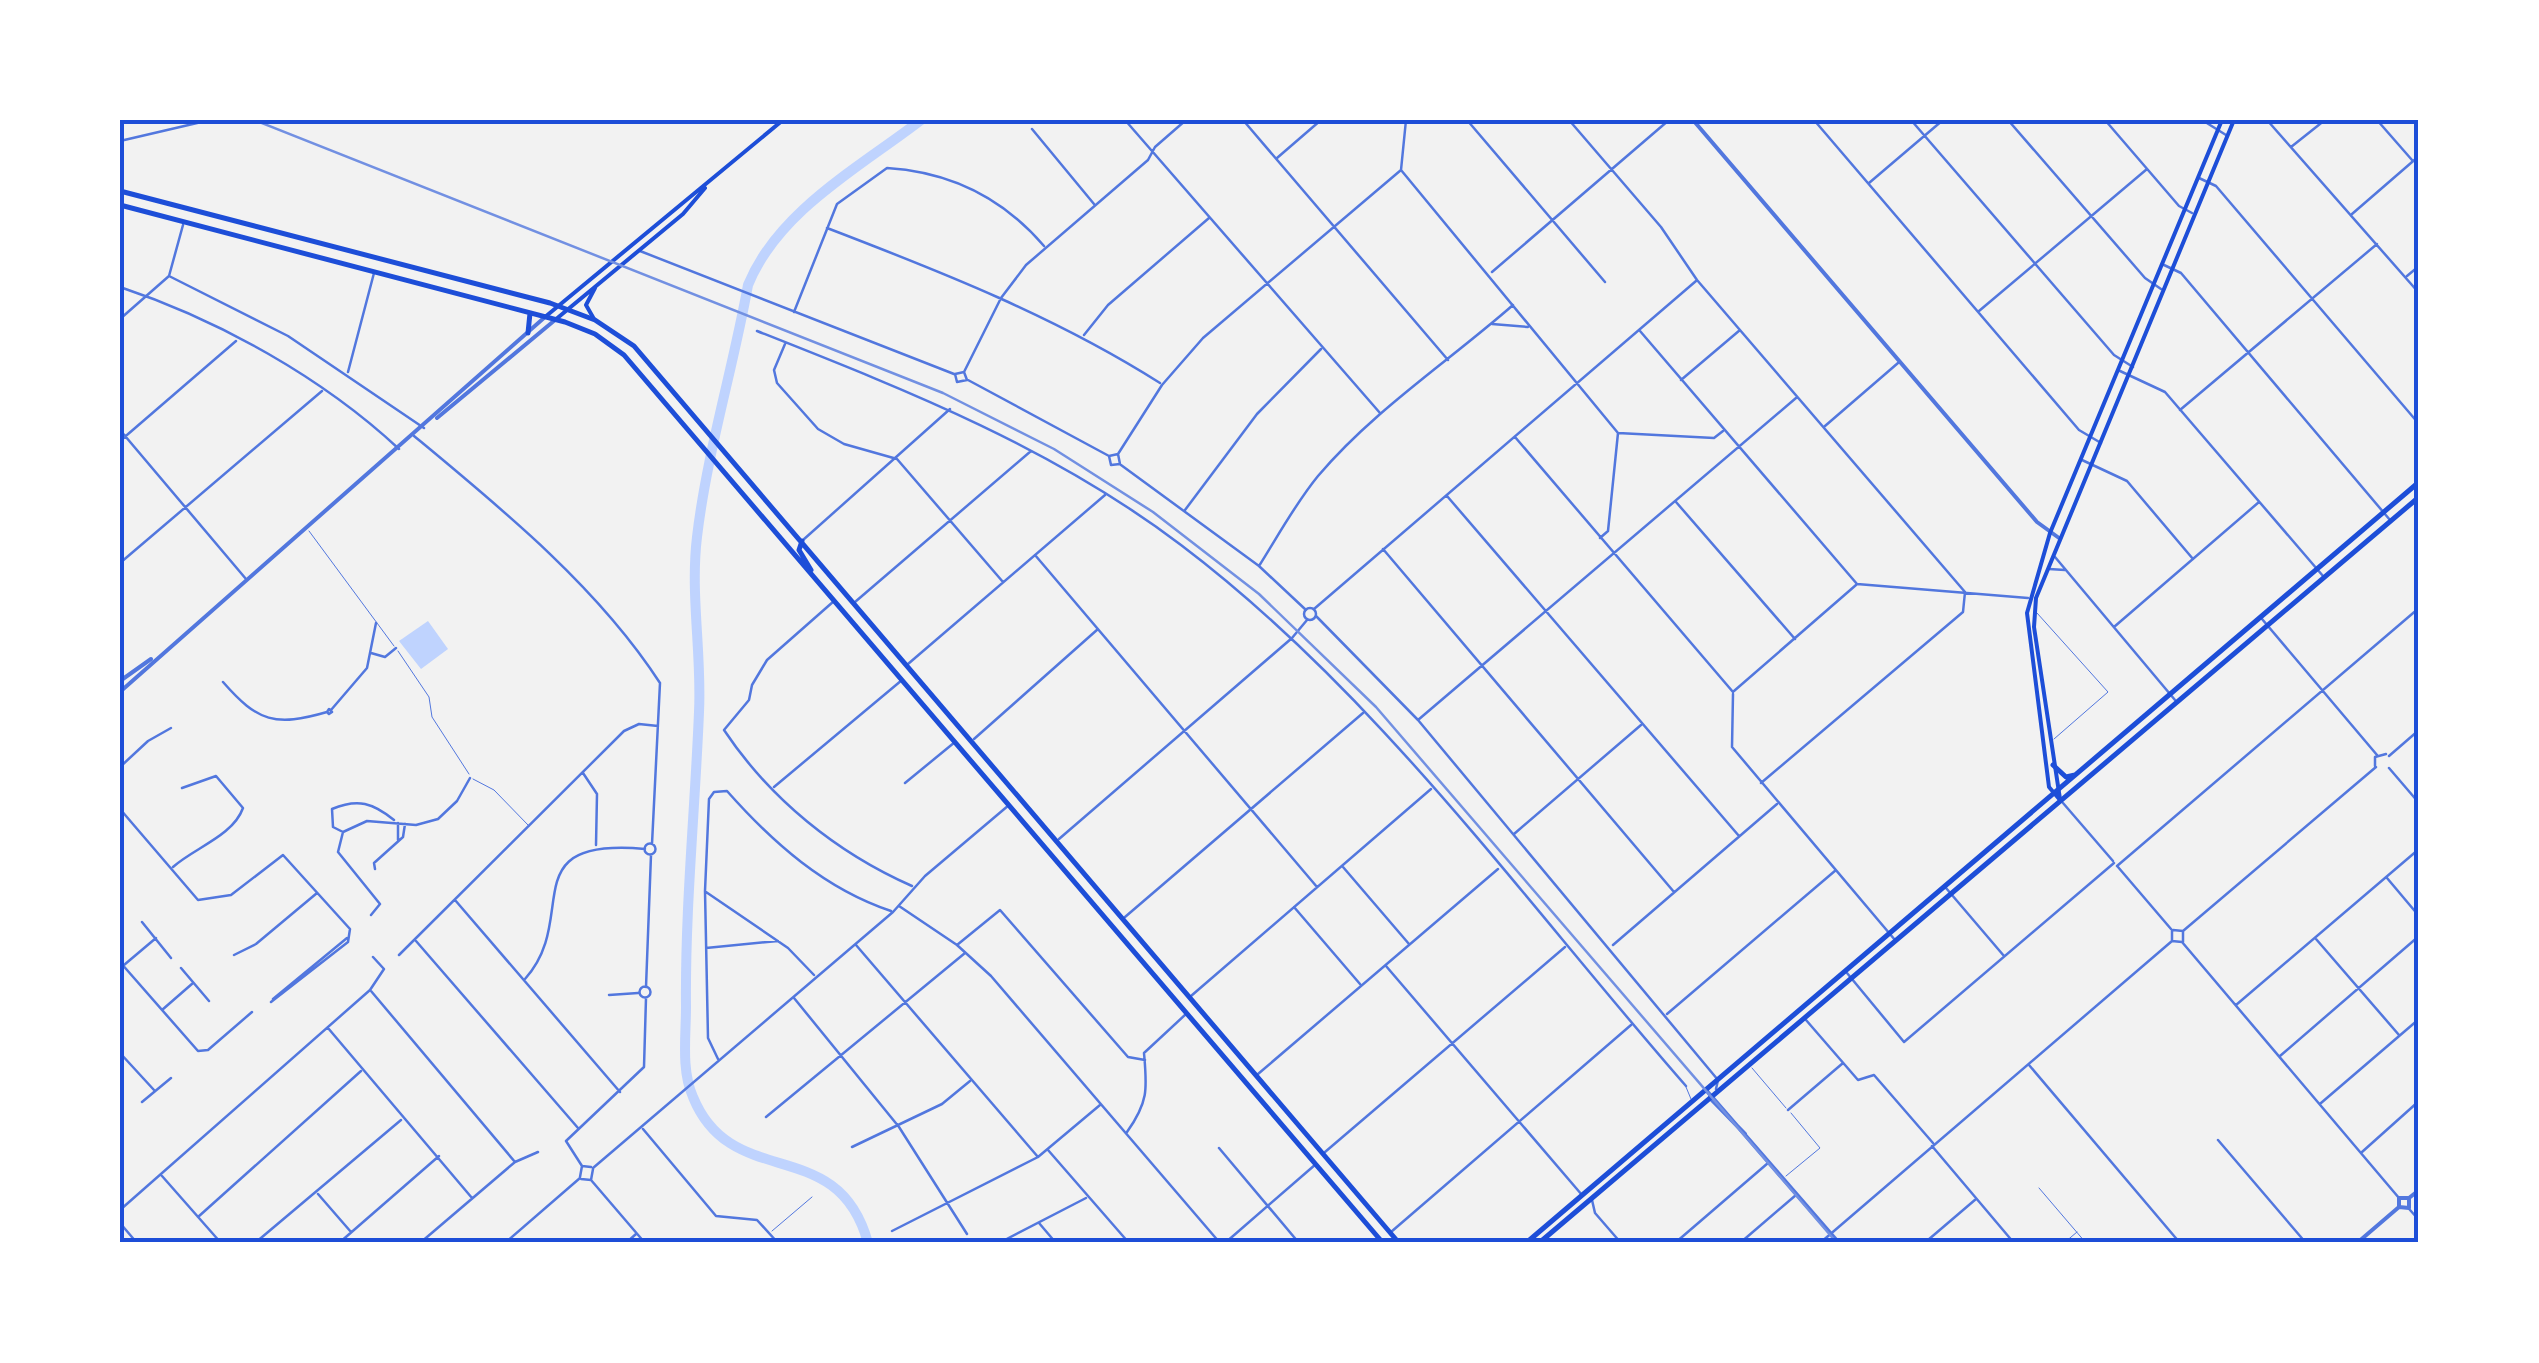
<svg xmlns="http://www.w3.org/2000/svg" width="2539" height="1363" viewBox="0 0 2539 1363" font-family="'Fira Sans Condensed',sans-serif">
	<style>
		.water { fill: #bfd3fe }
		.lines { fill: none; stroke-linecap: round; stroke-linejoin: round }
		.river { stroke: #bfd3fe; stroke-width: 10 }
		.service { stroke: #5277de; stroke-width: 1 }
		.minor { stroke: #5277de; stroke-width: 2.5 }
		.tertiary { stroke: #5277de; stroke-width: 4 }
		.secondary { stroke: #1d4ed8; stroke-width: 4 }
		.primary { stroke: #1d4ed8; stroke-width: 5 }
		.trunk { stroke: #1d4ed8; stroke-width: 5 }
		.tram { stroke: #7290e2; stroke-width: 2.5 }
		.neatline { fill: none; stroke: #1d4ed8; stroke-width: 4 }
	</style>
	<rect width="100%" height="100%" fill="#f2f2f2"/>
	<path class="water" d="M428,621L448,649L421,669L399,641Z"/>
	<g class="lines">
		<path class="river" d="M868,1243C838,1132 732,1193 693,1097C681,1070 686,1036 686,1007C685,908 695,811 699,712C702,654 690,595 697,537C707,452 733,369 748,285C778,211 860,167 921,120"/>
		<path class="service" d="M309,531L394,646
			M2037,613L2108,692L2054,739
			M398,651L429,697L432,717L469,774
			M473,779L494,790L529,826
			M1752,1068L1786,1108
			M1686,1087L1691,1099
			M1786,1176L1820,1148L1791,1113
			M2039,1188L2086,1243
			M772,1231L812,1197
			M2064,1243L2077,1232"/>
		<path class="minor" d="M1125,120L1380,413
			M1243,120L1448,360
			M1406,120L1401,170L1618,433
			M1467,120L1605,282
			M1569,120L1661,227L1697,280L1965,592L1963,612L1761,783
			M1814,120L2079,430L2101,443
			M1911,120L2114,355L2133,367
			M2008,120L2145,278L2161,289
			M2105,120L2179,206L2192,213
			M2202,120L2226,135
			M2267,120L2419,293
			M2377,120L2412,160
			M1032,129L1094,204
			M120,141L210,120
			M2291,147L2325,120
			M1277,158L1321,120
			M2199,178L2216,186L2419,424
			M1869,183L1943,120
			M2352,214L2419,156
			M827,228C942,272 1056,317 1160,383
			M640,251L954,374
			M2164,265L2181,273L2390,520
			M1492,272L1669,120
			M169,276L288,336L424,428
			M2407,276L2419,266
			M120,287C219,320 323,378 399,449
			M1979,311L2147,169
			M794,312L837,204L887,168C951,172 1003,198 1044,246
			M120,319L169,276L183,225
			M1492,324L1528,327
			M757,331C906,390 1052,447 1181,545C1378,694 1524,901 1686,1086
			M1640,331L1857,584
			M1084,335L1108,305L1209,218
			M785,344L774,370L777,383L818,429L844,444L897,459L1003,582
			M2120,371L2165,392L2323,576
			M348,372L374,273
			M964,372L955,374L957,382L967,380L964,372L1001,298L1026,265L1148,160L1155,147L1186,120
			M968,380L1109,456
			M1681,380L1740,330
			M2180,410L2377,244
			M1825,426L1898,363
			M120,430L246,579
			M414,436C501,508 598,587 660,683L652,844
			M1515,437L1733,692
			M120,441L236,341
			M1118,454L1109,456L1111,465L1120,464L1118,454L1162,385L1203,338L1401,170
			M2082,460L2127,481L2193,559
			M1121,465L1259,566L1306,610
			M1447,496L1739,836
			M1676,502L1795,639
			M1185,510L1257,414L1321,349
			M1600,538L1608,531L1618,433L1714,438L1723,431
			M803,540L950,409
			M1383,549L1674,892
			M1035,555L1317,887
			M2055,557L2175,700
			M120,563L322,391
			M1259,566C1278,536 1295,504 1318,476C1374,410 1448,362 1513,305
			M2049,569L2065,570
			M1857,584L2028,598
			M834,601L767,660L752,685L749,700L724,730C770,799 837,853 912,886
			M855,602L1031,451
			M1304 614a6 6 0 1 1 12 0a6 6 0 1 1-12 0Z
			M1314,609L1696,281
			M1316,616L1418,720L1718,1080L1716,1089
			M2262,619L2377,755
			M2114,627L2259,502
			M371,653L385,657L396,648
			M908,664L1105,495
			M223,682C258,722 275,727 327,712
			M1734,691L1856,585
			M1733,694L1732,747L1895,940
			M329,709L332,712L329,714L327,712Z
			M331,710L367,668L376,623
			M1418,720L1796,398
			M974,739L1098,629
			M2389,756L2419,730
			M2375,766V757L2386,754
			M120,767L148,741L171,728
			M2389,768L2419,803
			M583,773L597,794L596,845
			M905,783L955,742
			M774,787L902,680
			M2063,803L2113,861
			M120,809L198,900L231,895L283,855L350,929L348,942L271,1002
			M394,820C373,803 358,798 332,809L333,827L343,832L367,821L416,825L438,819L457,801L470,778
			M398,823V840
			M343,832L338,852L380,904L371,915
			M1514,834L1641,725
			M1059,839L1292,638L1307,620
			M644.5 849a5.5 5.5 0 1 1 11 0a5.5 5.5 0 1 1-11 0Z
			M2117,866L2419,608
			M173,867C194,848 233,836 243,808L216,776L182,788
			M1343,867L1409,944
			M2118,867L2171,929
			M375,869L374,863L403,837L405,824
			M2387,878L2419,916
			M1946,888L2004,956
			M706,892L788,948L814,975
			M455,900L620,1092
			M899,906L957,945L991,976L1220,1243
			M1294,907L1360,984
			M1125,917L1363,713
			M142,922L171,958
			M2173,930L2183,931V942
			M2172,931V941L2182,942L2399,1198
			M2183,931L2376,767
			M2316,939L2399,1035
			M416,941L578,1128
			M856,945L1038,1157
			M957,945L1000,910L1128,1057L1145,1060
			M1613,945L1777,804
			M706,948L778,941
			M234,955L256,944L317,893
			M399,955L624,731L639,724L658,726
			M120,962L198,1051L208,1050L252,1012
			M124,965L156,938
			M1386,966L1582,1195
			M181,968L209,1001
			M1847,973L1904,1042L2114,863
			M525,979C581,917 511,837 645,849
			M639.5 992a5.5 5.5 0 1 1 11 0a5.5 5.5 0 1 1-11 0Z
			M646,987L651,855
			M371,991L515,1162
			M609,995L638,993
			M1191,996L1431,789
			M794,998L899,1127L967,1234
			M273,999L347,938
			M2236,1005L2419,849
			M162,1010L193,983
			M1667,1014L1836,870
			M1806,1020L1858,1080L1874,1075L1933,1143
			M328,1028L472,1198
			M120,1053L154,1090
			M2280,1056L2419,936
			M718,1059L708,1038L705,891L709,799L714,792L727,791C773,843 825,889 891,911
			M2029,1065L2180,1243
			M1258,1074L1498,869
			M142,1102L171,1078
			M2321,1103L2419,1019
			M1788,1110L1843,1063
			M766,1117L965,953
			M643,1129L716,1216L757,1220L778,1243
			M1127,1132C1149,1101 1147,1088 1144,1053L1186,1014
			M2218,1140L2306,1243
			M1932,1146L2014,1243
			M852,1147L942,1104L970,1081
			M1219,1148L1299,1243
			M1048,1150L1129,1243
			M1325,1152L1565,947
			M2362,1152L2419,1101
			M582,1166L566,1141L644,1067L646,998
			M593,1168L893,912L925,876L1009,805
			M162,1176L221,1243
			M580,1177L582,1166L591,1167
			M581,1179L591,1180L593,1169
			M591,1180L645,1243
			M318,1194L351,1232
			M1592,1200L1595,1213L1621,1243
			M120,1210L370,990L384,969L373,957
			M2410,1210L2419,1220
			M198,1217L361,1071
			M120,1223L137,1243
			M1039,1223L1056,1243
			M892,1231L1038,1157L1100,1105
			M1391,1232L1631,1025
			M1928,1240L1976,1199
			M255,1243L401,1120
			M339,1243L439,1156
			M420,1243L515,1162L538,1152
			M505,1243L580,1178
			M626,1243L636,1234
			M999,1243L1086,1198
			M1225,1243L1316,1164
			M1675,1243L1768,1163
			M1740,1243L1796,1195
			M1820,1243L2172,941"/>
		<path class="tertiary" d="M1693,120L2037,522L2059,538
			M437,418L555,320
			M120,681L151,659
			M120,685V694
			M121,691L545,317
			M1706,1090L1839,1243
			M1710,1098L1745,1134
			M2409,1198L2419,1190
			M2357,1243L2399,1207L2409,1208V1198H2399V1207"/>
		<path class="secondary" d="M545,317L783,120
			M594,319L586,305L595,288
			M555,320L683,214L705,188
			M2060,799L2034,627L2036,598L2234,120
			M2060,800L2049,787L2027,613L2050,533L2222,120"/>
		<path class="primary" d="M2053,765L2066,777L2075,775
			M1526,1243L2419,482
			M1539,1243L2419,497"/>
		<path class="trunk" d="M120,191L550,303L595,320L634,346L1399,1243
			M120,205L565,322L595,334L624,355L1383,1243
			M528,333L530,313
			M802,541L799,550L811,570"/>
		<path class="tram" d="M254,120L943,393L1054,449L1153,512L1259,594L1376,707L1837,1243"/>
	</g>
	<rect width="2539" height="1363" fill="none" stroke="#ffffff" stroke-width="245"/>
	<rect x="122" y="122" width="2294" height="1118" class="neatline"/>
</svg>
